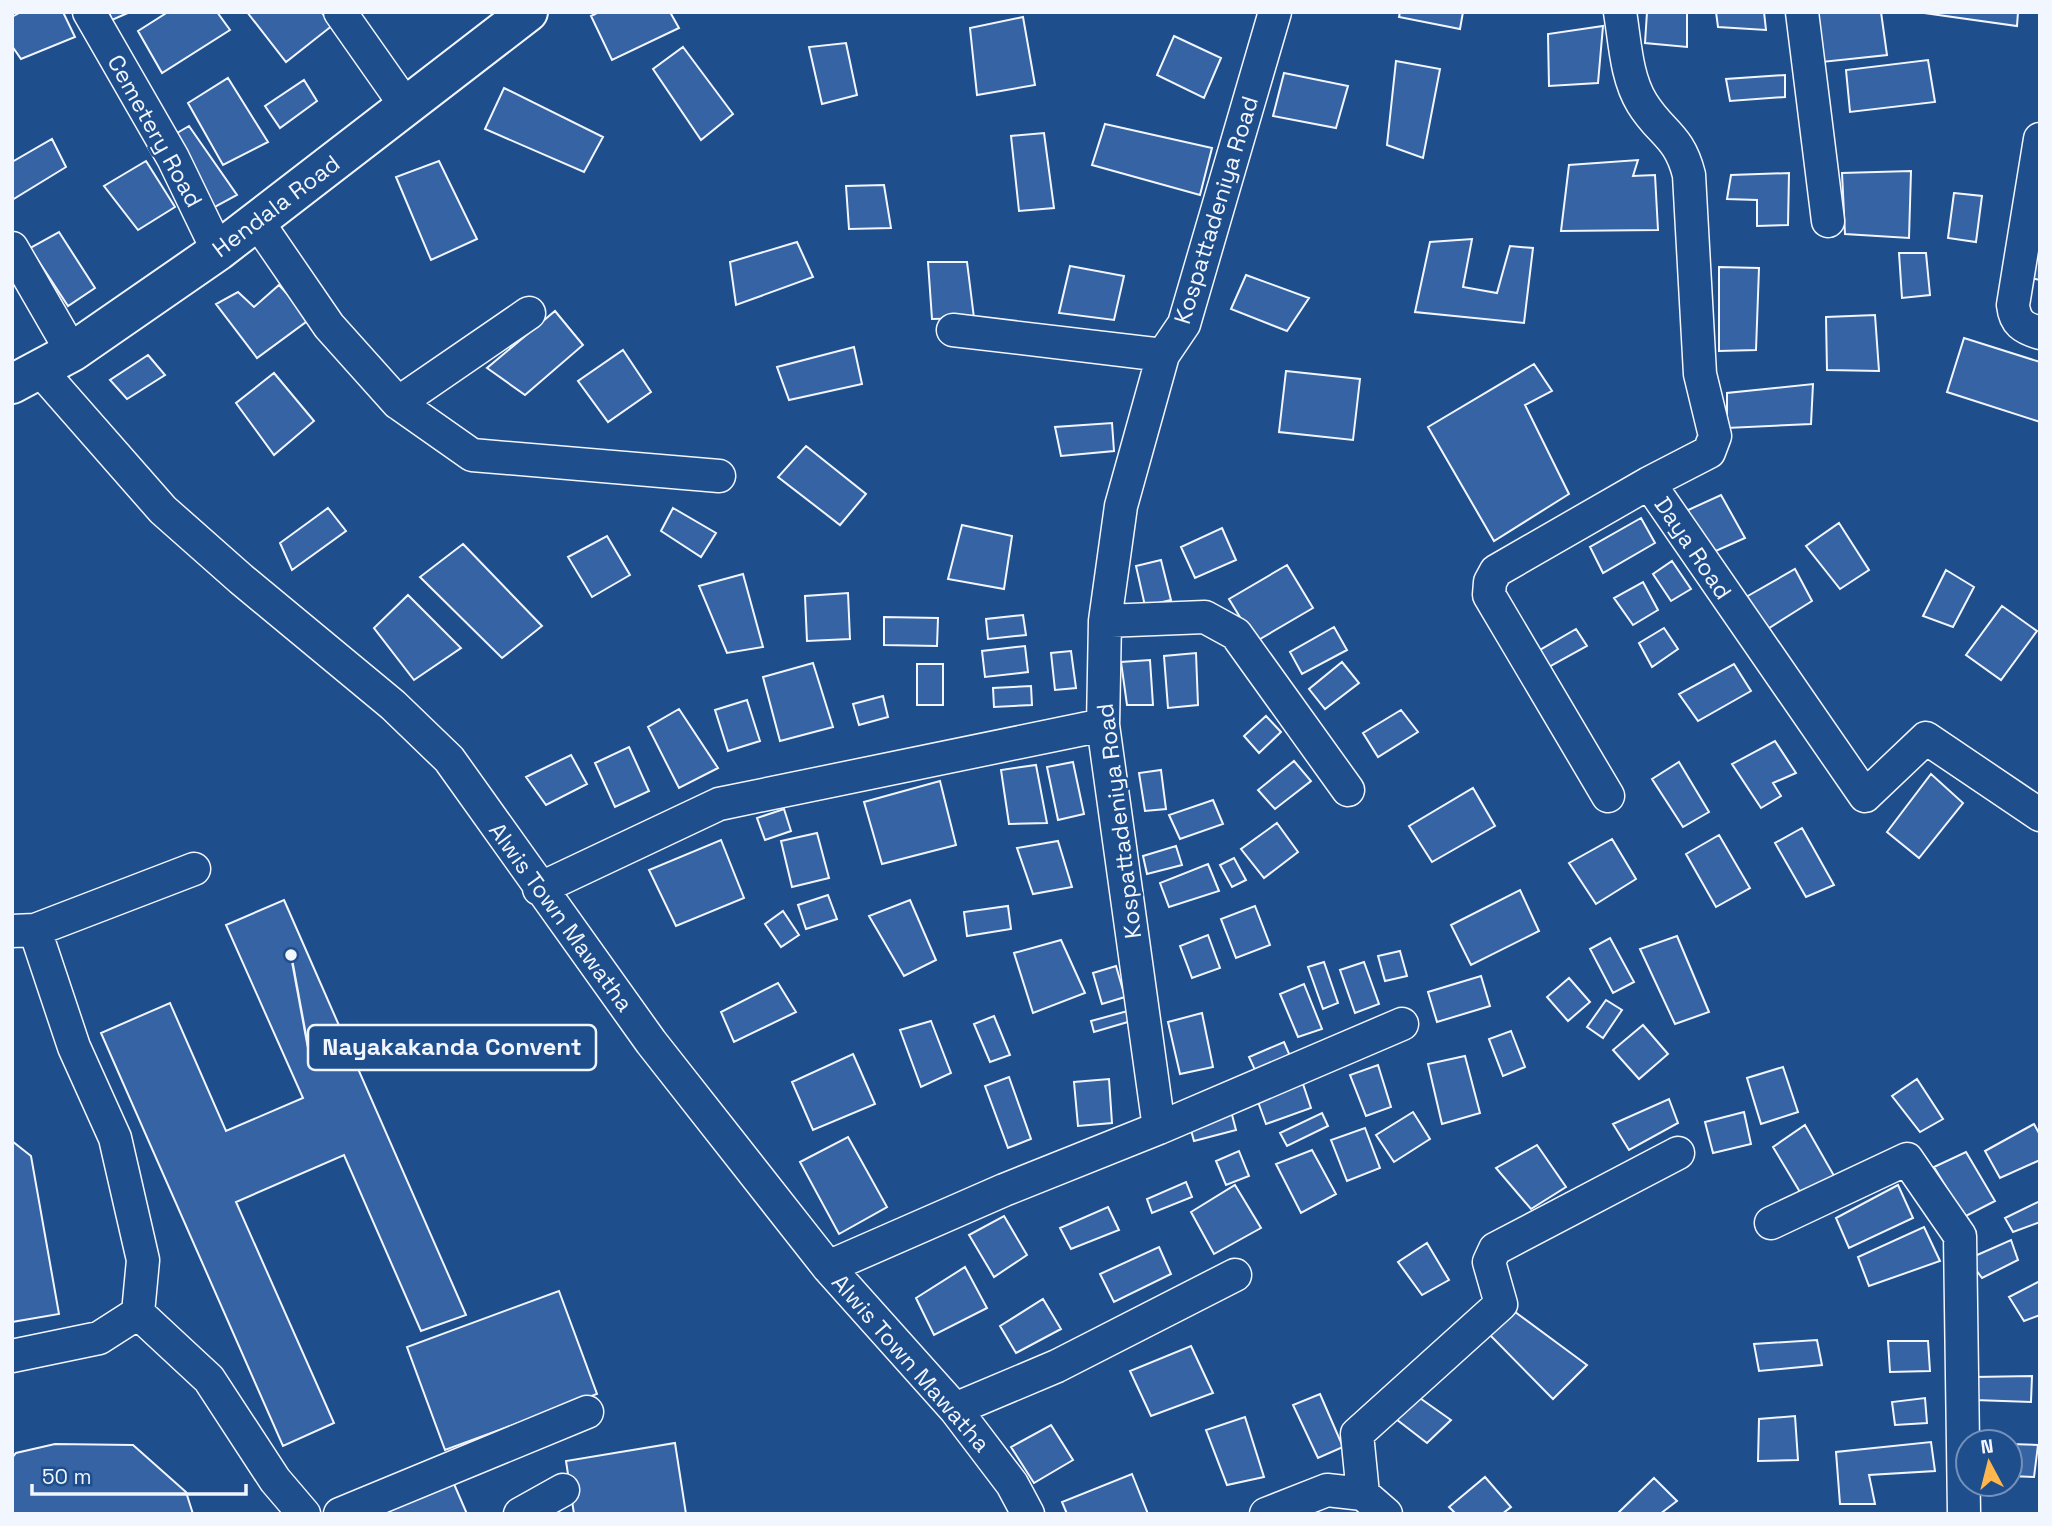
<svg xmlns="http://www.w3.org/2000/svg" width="2052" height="1526" viewBox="0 0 2052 1526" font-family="'Space Grotesk',sans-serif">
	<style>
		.building { fill: #3563a3; stroke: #f2f6ff; stroke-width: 2 }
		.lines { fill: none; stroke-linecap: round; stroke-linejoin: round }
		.minor-casing { stroke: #f2f6ff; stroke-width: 35 }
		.major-casing { stroke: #f2f6ff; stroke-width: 42 }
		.minor { stroke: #1f4e8c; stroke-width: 32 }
		.major { stroke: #1f4e8c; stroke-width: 38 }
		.labels { text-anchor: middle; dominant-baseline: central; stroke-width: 5; stroke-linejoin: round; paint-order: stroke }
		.street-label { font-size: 23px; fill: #f2f6ff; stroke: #1f4e8c }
		.leader { fill: none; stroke: #f2f6ff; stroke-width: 2.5 }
		.callout-dot { fill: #f2f6ff; stroke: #1f4e8c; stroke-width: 2.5 }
		.callout { fill: #1f4e8c; stroke: #f2f6ff; stroke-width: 2.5 }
		.callout-label { font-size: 24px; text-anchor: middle; font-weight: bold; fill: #f2f6ff }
	</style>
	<rect width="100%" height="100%" fill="#1f4e8c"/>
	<path class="building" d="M21,12H63L75,37L21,59L12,46V17Z
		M109,12H130L112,20Z
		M168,12H217L230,30L162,73L138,31Z
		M247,12H321L333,25L286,62Z
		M599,12H670L679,28L612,60L591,16Z
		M1400,12H1463L1460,29L1399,17Z
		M1647,12H1687V47L1645,43Z
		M1716,12H1764L1766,30L1718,27Z
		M1816,12H1881L1887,55L1822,62Z
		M1917,12H2018L2017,26Z
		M1023,17L1035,85L977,95L970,28Z
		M1603,26L1598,83L1549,86L1548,34Z
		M1174,36L1221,58L1204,98L1157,75Z
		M846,43L857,95L822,104L809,47Z
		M683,47L733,114L701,140L653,69Z
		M1928,60L1935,102L1850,112L1846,70Z
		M1396,61L1440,69L1423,158L1387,145Z
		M1284,73L1348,86L1336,128L1273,116Z
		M1785,75V97L1730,101L1726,79Z
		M228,78L268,142L223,165L188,103Z
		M304,80L317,101L280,128L265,106Z
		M504,88L603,137L584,172L485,129Z
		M1105,124L1212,148L1200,195L1092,165Z
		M189,126L237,195L213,208L172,136Z
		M1044,133L1054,208L1019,211L1011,136Z
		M52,139L66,167L12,200V162Z
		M1638,160L1633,176L1655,175L1658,230L1561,231L1569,165Z
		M146,161L175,207L138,230L104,186Z
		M439,161L477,239L431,260L396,177Z
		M1911,171L1909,238L1845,234L1842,173Z
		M1789,173L1788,225L1757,226V200L1727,199L1731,175Z
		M884,185L891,228L849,229L846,186Z
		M1954,193L1982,196L1976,242L1948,238Z
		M59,232L95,288L68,306L30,248Z
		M1472,239L1463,287L1497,293L1510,246L1533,248L1524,323L1415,312L1430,242Z
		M797,242L813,277L736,305L730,262Z
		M1899,253H1926L1930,295L1902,298Z
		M2036,253H2040V280L2031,278Z
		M928,262H967L974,318L932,319Z
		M1070,266L1124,276L1114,320L1059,313Z
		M1719,267L1759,268L1756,350L1719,351Z
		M1246,275L1309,298L1287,331L1231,309Z
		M279,285L310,319L257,358L216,304L238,292L254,307Z
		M555,311L583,345L525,395L487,368Z
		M1875,315L1879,371L1827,370L1826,317Z
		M1964,338L2040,362V422L1947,392Z
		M854,347L862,384L789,400L777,367Z
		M623,350L651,392L608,422L578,381Z
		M148,355L165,375L127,399L110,380Z
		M1534,364L1552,391L1525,405L1569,494L1494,541L1428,427Z
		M1286,371L1360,379L1353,440L1279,432Z
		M274,373L314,421L274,455L236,403Z
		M1813,384L1811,424L1727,428V393Z
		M1112,423L1114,451L1061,456L1055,427Z
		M806,446L866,494L840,525L778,477Z
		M1721,495L1745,538L1709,554L1686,511Z
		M328,508L346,531L292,570L280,543Z
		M673,508L716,533L701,557L661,531Z
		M1641,518L1655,543L1603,573L1590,547Z
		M1839,523L1869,570L1840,589L1806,546Z
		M962,525L1012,536L1004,589L948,579Z
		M1222,528L1236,560L1195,578L1181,547Z
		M607,536L630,575L592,597L568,557Z
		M463,544L542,626L502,658L420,577Z
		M1161,560L1171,600L1145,606L1136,566Z
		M1672,561L1691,589L1671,601L1653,574Z
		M1287,565L1313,608L1255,642L1229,599Z
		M1795,569L1812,601L1766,630L1746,597Z
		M1946,570L1974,587L1953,627L1923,616Z
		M743,574L763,647L727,653L699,586Z
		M1643,582L1658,610L1633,625L1614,598Z
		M848,593L850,639L807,641L805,596Z
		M408,595L461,648L414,680L374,628Z
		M2002,606L2037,631L2001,680L1966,655Z
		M1023,615L1026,635L988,639L986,619Z
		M884,617L938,618L937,646L884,645Z
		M1334,627L1347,650L1302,674L1290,652Z
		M1664,628L1678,649L1652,667L1639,643Z
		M1576,629L1587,646L1549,667L1540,650Z
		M1025,646L1028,672L985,677L982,651Z
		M1071,651L1076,688L1055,690L1051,653Z
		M1196,653L1198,705L1168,708L1164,656Z
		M1150,660L1153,705H1127L1121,662Z
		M1342,662L1359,683L1325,709L1309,689Z
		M813,663L833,727L780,741L763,677Z
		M917,664H943V705H917Z
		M1734,664L1751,691L1698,721L1679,694Z
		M1031,686L1032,705L994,707L993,688Z
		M883,696L888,717L859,725L853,704Z
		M747,700L760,741L728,751L715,710Z
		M679,709L718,768L679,788L648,727Z
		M1401,710L1418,732L1378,757L1363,733Z
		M1266,716L1281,732L1259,753L1244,736Z
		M1775,741L1796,773L1773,783L1781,796L1761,808L1732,764Z
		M629,747L649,791L615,807L595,763Z
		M571,755L587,784L546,805L526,777Z
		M1294,761L1311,781L1275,809L1258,790Z
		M1073,762L1084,814L1058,820L1047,767Z
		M1679,762L1709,812L1683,827L1652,779Z
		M1036,765L1047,823L1009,824L1001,770Z
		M1161,770L1166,809L1145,811L1139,773Z
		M1931,774L1963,803L1919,858L1887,832Z
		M940,781L956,845L882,864L864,802Z
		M1473,788L1495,826L1432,862L1409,826Z
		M1213,800L1223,824L1180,839L1169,815Z
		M784,809L791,831L765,840L757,818Z
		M1277,823L1298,852L1264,878L1241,849Z
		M1802,828L1834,885L1806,897L1775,843Z
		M817,833L829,878L792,887L781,841Z
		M1719,835L1750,888L1716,907L1686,854Z
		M1612,839L1636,879L1596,904L1569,863Z
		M721,840L744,898L676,926L649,870Z
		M1058,841L1072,887L1033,894L1017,848Z
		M1176,846L1182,865L1147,874L1143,856Z
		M1234,858L1246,880L1232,887L1220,865Z
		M1208,864L1219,891L1169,907L1160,883Z
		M1520,890L1539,931L1471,965L1451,925Z
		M828,895L837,919L806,929L798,905Z
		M284,900L466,1315L421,1331L344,1155L236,1202L334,1423L283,1446L101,1033L170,1003L226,1131L303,1098L226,925Z
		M910,900L936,960L904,976L869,916Z
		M1008,906L1011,929L967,936L964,912Z
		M1255,906L1270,945L1236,958L1221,919Z
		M783,911L799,935L781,947L765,924Z
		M1208,935L1220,968L1192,978L1180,946Z
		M1677,936L1709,1012L1675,1024L1640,949Z
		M1610,938L1634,982L1613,993L1590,949Z
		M1061,940L1085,993L1033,1013L1014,953Z
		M1400,951L1407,976L1385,981L1378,956Z
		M1324,962L1338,1003L1323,1009L1308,967Z
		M1364,962L1379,1004L1355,1013L1340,970Z
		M1116,966L1125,997L1102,1004L1093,973Z
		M1481,976L1490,1006L1437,1022L1428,992Z
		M1569,978L1590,1002L1568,1021L1547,997Z
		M778,983L796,1012L734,1042L721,1012Z
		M1304,984L1322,1029L1298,1037L1280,994Z
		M1606,1000L1622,1010L1603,1038L1587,1027Z
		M1135,1009L1138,1019L1094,1032L1091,1021Z
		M1202,1013L1213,1067L1180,1074L1168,1022Z
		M994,1016L1010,1055L990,1062L974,1024Z
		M931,1021L951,1073L921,1087L900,1030Z
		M1643,1025L1668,1054L1639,1079L1613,1050Z
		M1511,1031L1525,1067L1503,1076L1489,1039Z
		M1284,1042L1290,1056L1255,1070L1249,1057Z
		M853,1054L875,1104L813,1130L792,1082Z
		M1465,1056L1480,1113L1442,1124L1428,1064Z
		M1378,1065L1391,1107L1366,1116L1350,1075Z
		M1783,1067L1798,1112L1761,1124L1747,1078Z
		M1009,1077L1031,1139L1008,1148L985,1086Z
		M1109,1079L1112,1123L1078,1126L1074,1082Z
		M1917,1079L1943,1119L1920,1132L1892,1096Z
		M1303,1084L1311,1108L1266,1124L1257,1099Z
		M1669,1099L1678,1123L1629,1150L1613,1124Z
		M1231,1111L1236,1130L1194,1141L1189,1123Z
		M1413,1112L1430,1139L1394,1162L1376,1135Z
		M1744,1112L1751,1144L1713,1153L1705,1122Z
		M1322,1113L1328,1126L1287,1146L1280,1133Z
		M2034,1124L2040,1135V1160L2000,1178L1985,1151Z
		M1805,1125L1837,1181L1803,1197L1773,1147Z
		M1365,1128L1380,1168L1347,1181L1331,1140Z
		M848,1137L887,1207L839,1234L800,1162Z
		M12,1141L31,1156L59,1314L12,1322Z
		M1537,1145L1566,1187L1531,1209L1496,1168Z
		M1312,1150L1336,1194L1301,1213L1276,1164Z
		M1239,1151L1249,1176L1226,1185L1216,1161Z
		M1966,1152L1995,1201L1964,1217L1934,1167Z
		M1186,1182L1192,1197L1152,1213L1147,1199Z
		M1235,1185L1261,1228L1214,1254L1191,1212Z
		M1898,1185L1913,1218L1849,1248L1836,1218Z
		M2040,1201V1222L2013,1232L2005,1218Z
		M1108,1207L1119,1230L1071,1249L1060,1228Z
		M1004,1216L1027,1255L994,1277L969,1235Z
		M1924,1227L1940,1261L1869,1286L1858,1257Z
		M2011,1240L2018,1260L1982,1278L1968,1259Z
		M1427,1243L1449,1280L1422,1295L1398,1262Z
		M1159,1247L1171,1274L1114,1302L1100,1274Z
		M965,1267L987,1308L934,1335L916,1298Z
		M2040,1281V1315L2024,1321L2009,1297Z
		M559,1291L597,1394L445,1450L407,1347Z
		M1043,1299L1061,1329L1016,1353L1000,1326Z
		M1511,1309L1587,1365L1553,1399L1488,1333Z
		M1817,1340L1822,1365L1759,1371L1754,1344Z
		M1888,1341H1928L1930,1371L1890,1372Z
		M1191,1346L1213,1393L1151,1416L1130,1371Z
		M2032,1376L2031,1402L1975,1400L1974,1377Z
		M1320,1394L1343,1447L1318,1458L1293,1405Z
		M1417,1396L1451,1420L1427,1443L1392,1416Z
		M1925,1398L1927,1423L1895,1425L1892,1402Z
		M1795,1416L1798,1460L1758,1461L1759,1419Z
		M1245,1417L1264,1477L1227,1485L1206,1430Z
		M1051,1425L1073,1460L1034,1483L1011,1447Z
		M1931,1442L1935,1471L1869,1475L1875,1504H1840L1836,1452Z
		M675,1443L686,1514H574L566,1461Z
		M55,1444L133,1445L186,1492L193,1514H12V1458L16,1453Z
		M2010,1444L2038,1445L2034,1477L2010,1476Z
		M1132,1474L1148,1514H1067L1062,1502Z
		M451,1477L467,1514H366Z
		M1485,1477L1511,1507L1502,1514H1456L1449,1507Z
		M1654,1478L1677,1501L1660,1514H1617Z"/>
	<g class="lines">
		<defs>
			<path id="minor" d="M89,12L173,158L218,251
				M340,12L406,106
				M1620,12C1625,42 1626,77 1642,103C1661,134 1679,135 1689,175L1700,374L1715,436L1709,452L1649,483L1865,796L1926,738L2040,815
				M1802,12L1828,221
				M2040,139L2013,305C2015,323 2023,328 2040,333
				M257,221L329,326L398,403L472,455L719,476
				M12,248L72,352
				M953,330L1163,355
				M41,371L163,510L241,579L393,705L449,759L651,1042L828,1267L955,1409L1012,1484L1028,1514
				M398,403L529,313
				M1105,621L1205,617L1236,634L1348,790
				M1608,796L1489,595L1490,582L1496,571L1649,483
				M539,889L719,804L1103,725
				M12,931L35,930L194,869
				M1159,1128L1402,1024
				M1771,1223L1907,1159L1960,1236L1964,1514
				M828,1267L1004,1190L1159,1128L1103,725L1105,621L1121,506L1163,355L1184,324L1275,12
				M138,1313L209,1379L275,1480L304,1514
				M12,1356L99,1338L138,1313L143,1260L115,1138L74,1047L35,930
				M955,1409L1057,1366L1235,1275
				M1363,1494L1357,1434L1501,1304L1489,1262L1495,1249L1678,1153
				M340,1514L587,1412
				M520,1514L563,1490
				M1266,1514L1327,1490L1363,1494L1386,1514"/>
			<path id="major" d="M12,384L72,352L218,251L528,12"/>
		</defs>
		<use href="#minor" class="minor-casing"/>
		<use href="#major" class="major-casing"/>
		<use href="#minor" class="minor"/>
		<use href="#major" class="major"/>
	</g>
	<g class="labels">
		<g class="street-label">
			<text transform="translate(155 131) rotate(61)">Cemetery Road</text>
			<text transform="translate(276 206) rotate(-37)">Hendala Road</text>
			<text transform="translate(1216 210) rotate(-73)">Kospattadeniya Road</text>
			<text transform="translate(1693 548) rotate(56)">Daya Road</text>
			<text transform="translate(1119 821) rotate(-97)">Kospattadeniya Road</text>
			<text transform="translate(561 917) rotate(54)">Alwis Town Mawatha</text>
			<text transform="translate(911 1363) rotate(49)">Alwis Town Mawatha</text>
		</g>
	</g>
	<path class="leader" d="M291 955L308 1047"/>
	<circle class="callout-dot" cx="291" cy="955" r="7"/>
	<rect class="callout" x="308" y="1025" width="288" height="45" rx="7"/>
	<g class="callout-label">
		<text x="452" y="1055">Nayakakanda Convent</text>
	</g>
	<rect width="2052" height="1526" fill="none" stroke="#f2f6ff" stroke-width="28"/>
	<g transform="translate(1989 1463) rotate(353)"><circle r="33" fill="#1f4e8c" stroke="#7391ba" stroke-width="2"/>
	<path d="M0-5L12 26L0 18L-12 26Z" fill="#ffb74d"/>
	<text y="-10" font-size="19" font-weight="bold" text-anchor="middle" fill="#f2f6ff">N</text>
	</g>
	<path d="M32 1484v10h214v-10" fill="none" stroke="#f2f6ff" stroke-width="3.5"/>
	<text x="42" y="1484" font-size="21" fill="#f2f6ff" stroke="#1f4e8c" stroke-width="5" paint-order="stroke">50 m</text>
</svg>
